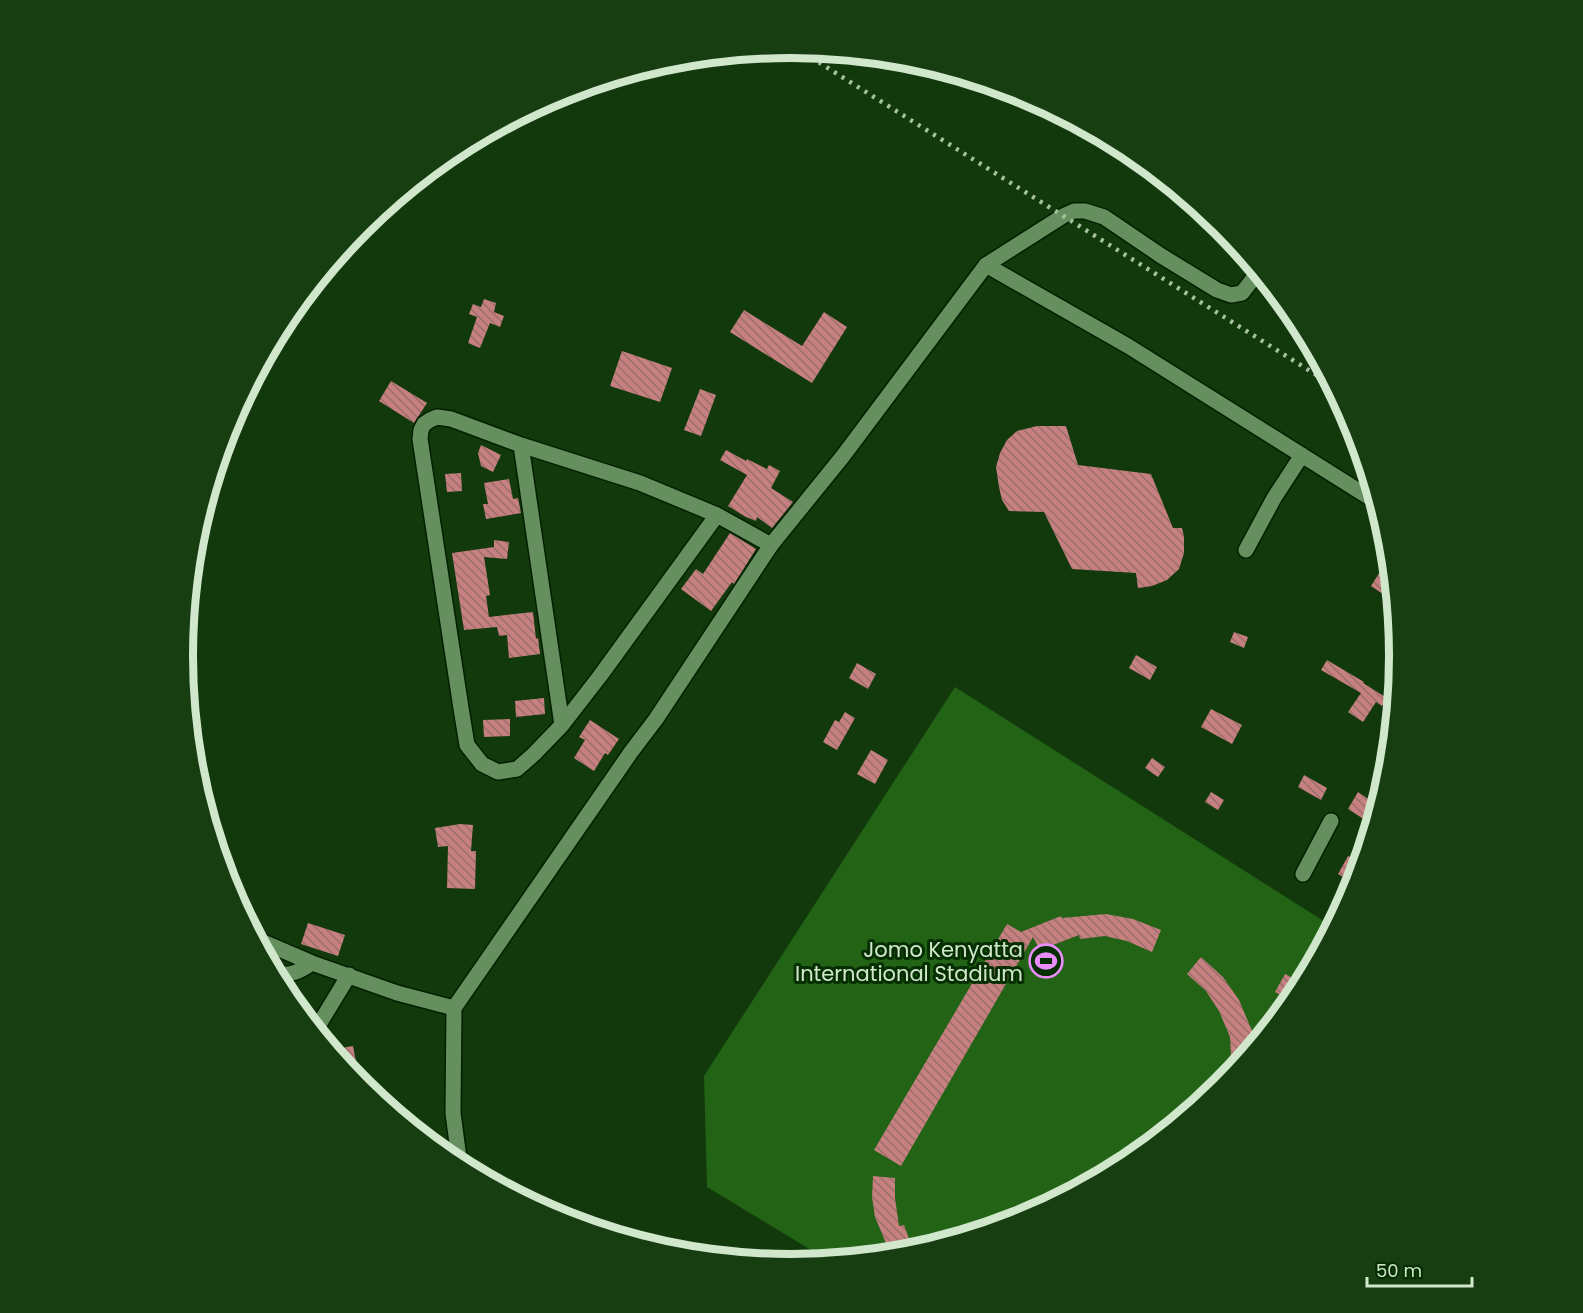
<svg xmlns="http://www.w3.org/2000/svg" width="1583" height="1313" viewBox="0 0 1583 1313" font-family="Poppins,sans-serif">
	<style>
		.grass { fill: #226316 }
		.building { fill: url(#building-back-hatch) }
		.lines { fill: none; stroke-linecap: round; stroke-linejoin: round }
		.minor-casing { stroke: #021f00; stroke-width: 18 }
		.tertiary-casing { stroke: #021f00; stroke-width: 18 }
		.minor { stroke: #658f5e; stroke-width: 15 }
		.tertiary { stroke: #658f5e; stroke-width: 15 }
		.rail { stroke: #a6c1a1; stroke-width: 4.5; stroke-dasharray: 3 6; stroke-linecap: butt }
		.labels { text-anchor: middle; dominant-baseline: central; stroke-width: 6; stroke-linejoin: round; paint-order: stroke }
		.poi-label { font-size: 21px; fill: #d0e7cc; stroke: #062f01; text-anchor: end }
		.rim { fill: none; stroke: #d0e7cc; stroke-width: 8 }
	</style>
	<defs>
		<pattern id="building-back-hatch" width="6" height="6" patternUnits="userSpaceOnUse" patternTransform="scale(1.5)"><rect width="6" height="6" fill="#c5807f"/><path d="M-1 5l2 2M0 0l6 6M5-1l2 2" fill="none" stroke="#9c6e6b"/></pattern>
	</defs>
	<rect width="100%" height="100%" fill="#12390b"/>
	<path class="grass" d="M955,687L1333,927L1297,995L1222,1087L1129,1163L1024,1219L910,1253L829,1261L707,1187L704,1076Z"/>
	<path class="building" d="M484,299L496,303L494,312L504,316L500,327L490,323L480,348L468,343L477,317L469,314L473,304L481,307Z
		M744,310L802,346L824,312L847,327L812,383L730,332Z
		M622,351L672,368L660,402L610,386Z
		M391,381L427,403L414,423L379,401Z
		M700,389L716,395L701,436L684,430Z
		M1037,426H1066L1078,465L1151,474L1173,528H1182L1184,537V553L1179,569L1167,580L1152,586L1138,588L1136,573L1072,569L1044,512L1009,511L1002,500L999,487L996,467L1000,453L1007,440L1017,431Z
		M481,445L501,455L493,472L481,466L478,453Z
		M726,450L746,461L747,459L767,469L769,465L780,471L771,488L793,502L772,528L757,517L756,521L746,517L728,506L747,475L720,460Z
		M461,473L462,491L447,492L445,474Z
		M509,479L513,499L518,498L521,513L486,519L483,504H488L484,483Z
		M730,533L756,549L734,584L732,582L711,611L681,589L696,569L703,574Z
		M494,540L509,542L507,559L484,557L490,595L486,596L489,617L533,612L536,639L538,638L540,654L509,658L507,635L499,636L497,627L464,630L452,553L494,547Z
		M1390,556L1394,593L1395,602L1371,586Z
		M1234,632L1248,637L1244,648L1230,642Z
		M1136,655L1157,667L1150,680L1129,668Z
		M1327,660L1364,682L1363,683L1387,698L1382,706L1376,702L1363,722L1348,712L1361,693L1321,670Z
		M857,663L876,674L868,689L849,678Z
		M544,698L545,714L516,717L515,701Z
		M1211,709L1242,725L1232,744L1201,727Z
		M845,712L855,718L837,750L823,742L835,720L839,722Z
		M510,719V736L484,737L483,720Z
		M590,720L619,739L608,755L605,753L594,771L574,758L585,740L579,737Z
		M871,750L888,760L875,784L857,774Z
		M1152,758L1165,767L1158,777L1145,768Z
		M1304,775L1327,788L1321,800L1298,787Z
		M1211,792L1224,800L1218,810L1205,802Z
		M1358,792L1379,806L1373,825L1348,809Z
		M460,824L473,825L471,851H476L475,889L447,888L448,846L438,847L435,828Z
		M1348,856L1362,863L1355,884L1338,874Z
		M1106,914L1133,919L1161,930L1152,952L1127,941L1105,936L1080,939L1079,935L1040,950L1033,937L901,1166L874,1150L1007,924L1021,932L1061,916L1062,918Z
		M308,923L345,935L338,956L301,944Z
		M1201,957L1223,977L1239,1000L1253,1033L1254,1048L1232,1074L1230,1037L1219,1011L1206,991L1187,974Z
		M1285,974L1303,984L1292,1001L1275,992Z
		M353,1046L361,1087L331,1050Z
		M873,1176L895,1178V1198L899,1226L904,1225L914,1252L891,1255L875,1217L872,1197Z"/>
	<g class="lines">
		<defs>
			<path id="minor" d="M986,265L1128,346L1378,503
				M521,445L562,725
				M717,515L600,676L562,725L534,754L517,769L498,772L482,764L467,745L461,708L420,439L421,430L424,424L430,420L437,417L451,419L521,445L640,483L717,515L771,545
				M1246,550L1274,498L1302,455
				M1303,874L1331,821
				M256,939L312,963L397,993L454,1008
				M274,973C290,977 300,971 312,963
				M315,1031L349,975"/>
			<path id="tertiary" d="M460,1166L453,1113L454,1008L631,752L656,719L771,545L843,456L986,265L1063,216L1074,211H1085L1104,217L1160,255L1217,290L1231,295L1242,293L1259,271"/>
		</defs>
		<use href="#minor" class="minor-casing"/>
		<use href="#tertiary" class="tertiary-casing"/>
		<use href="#minor" class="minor"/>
		<use href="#tertiary" class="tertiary"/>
		<path class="rail" d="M796,48L1334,386"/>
	</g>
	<defs>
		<symbol id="stadium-ring" viewBox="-11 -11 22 22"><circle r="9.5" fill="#062f01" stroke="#ea8dfc" stroke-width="1.5"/><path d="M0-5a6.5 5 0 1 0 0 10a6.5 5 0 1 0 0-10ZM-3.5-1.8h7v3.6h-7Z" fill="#ea8dfc"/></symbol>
	</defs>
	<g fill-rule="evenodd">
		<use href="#stadium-ring" x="1027" y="942" width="38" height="38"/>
	</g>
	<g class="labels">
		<g class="poi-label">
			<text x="1023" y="949">Jomo Kenyatta<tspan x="1023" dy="24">International Stadium</tspan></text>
		</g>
	</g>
	<path d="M0 0H1583V1313H0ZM193 656a598 598 0 1 1 1196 0a598 598 0 1 1-1196 0Z" fill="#163e11" fill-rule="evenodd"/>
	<path class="rim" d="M193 656a598 598 0 1 1 1196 0a598 598 0 1 1-1196 0Z"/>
	<path d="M1367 1277v9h105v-9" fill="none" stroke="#d0e7cc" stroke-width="3"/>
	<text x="1376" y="1277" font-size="18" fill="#d0e7cc" stroke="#062f01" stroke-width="4.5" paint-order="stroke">50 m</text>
</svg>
